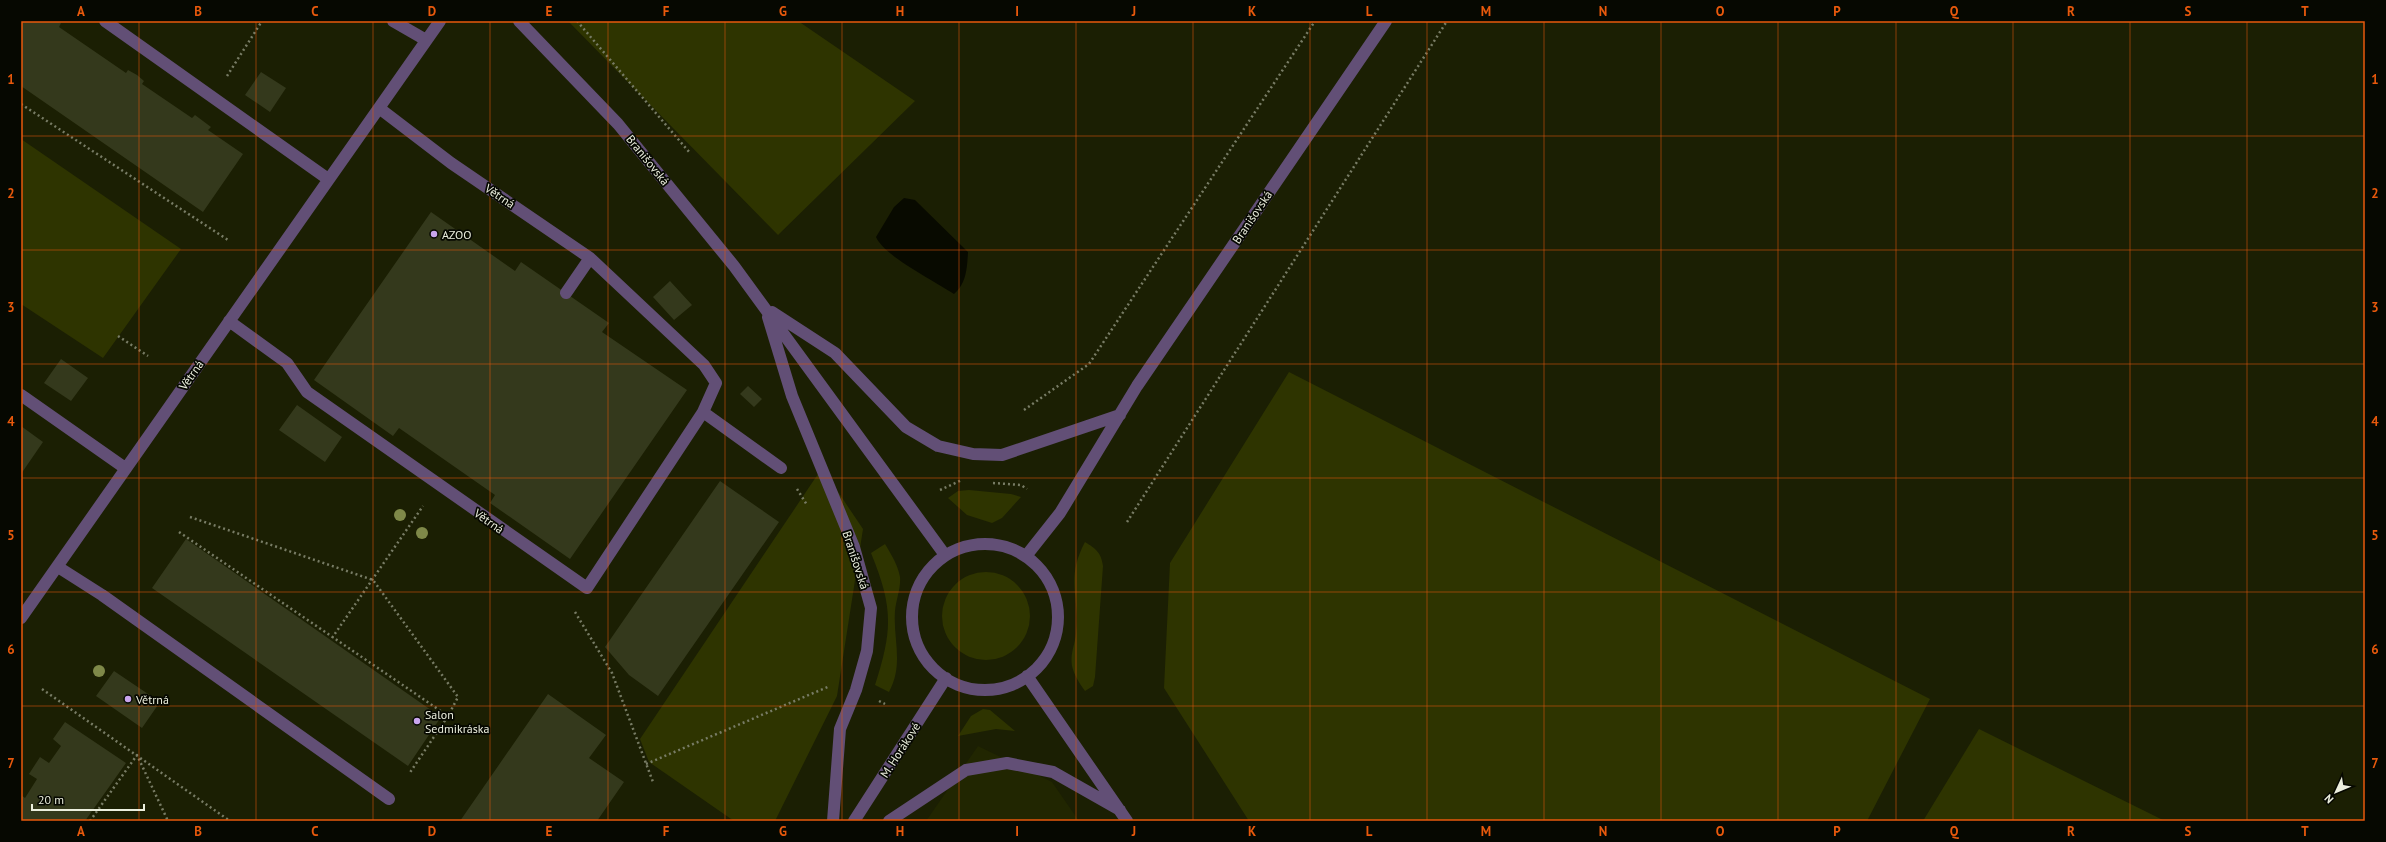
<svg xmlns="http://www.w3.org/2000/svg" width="2386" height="842" viewBox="0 0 2386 842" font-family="'PT Sans',sans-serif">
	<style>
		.built { fill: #212601 }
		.green { fill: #2e3400 }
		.water { fill: #080a00 }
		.building { fill: #34391c }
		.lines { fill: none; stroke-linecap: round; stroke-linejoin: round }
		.path { stroke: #787c65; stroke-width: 2.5; stroke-dasharray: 2 3; stroke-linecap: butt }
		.minor { stroke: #624f76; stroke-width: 12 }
		.tree { fill: #7f8949 }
		.grid { fill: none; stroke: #e8590c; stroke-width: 1; stroke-opacity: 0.55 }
		.poi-dot { fill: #c9a5ee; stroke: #060801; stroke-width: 1.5 }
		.labels { text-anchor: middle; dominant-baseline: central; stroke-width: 3.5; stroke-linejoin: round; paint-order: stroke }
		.street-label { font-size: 12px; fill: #ecefde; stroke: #060801 }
		.poi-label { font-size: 12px; fill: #ecefde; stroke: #060801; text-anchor: start }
		.neatline { fill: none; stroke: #e8590c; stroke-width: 1.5 }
		.grid-label { font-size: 13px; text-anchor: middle; font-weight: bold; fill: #e8590c }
	</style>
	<rect width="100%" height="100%" fill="#1b1f03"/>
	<path class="built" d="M978,746L1052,782L1079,821H926Z"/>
	<path class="green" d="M568,21H798L915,101L778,235Z
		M21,139L181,249L103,358L21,304Z
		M1289,372L1930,699L1867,821H1249L1164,688L1170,563Z
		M822,468L863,529L837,696L775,821H734L649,762L640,739Z
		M969,490L1011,494L1021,497L1002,518L992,523L967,515L948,498L958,491Z
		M1085,542C1096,549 1101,552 1103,566L1095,677L1093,686L1085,691C1080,684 1074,675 1072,666C1070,653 1075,645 1076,633C1080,595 1065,580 1085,542Z
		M885,544C891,554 898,565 900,577C901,588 896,600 895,611C893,640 904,664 889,692L875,685C893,629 893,607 871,553Z
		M942 616a44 44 0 1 1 88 0a44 44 0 1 1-88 0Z
		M983,709L990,710L1015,731L996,729L958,736L971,716Z
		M1979,729L2165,821H1923Z"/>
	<path class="water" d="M904,198L915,200L968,252C967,267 967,283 954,294C936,282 884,256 876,237L894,207Z"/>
	<path class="building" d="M21,21H57L61,23L59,27L126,73L128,70L137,75L144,81L142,84L192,118L195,115L211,127L208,130L243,154L203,212L21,86Z
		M261,72L286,88L270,112L245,95Z
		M431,212L515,271L521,262L609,323L602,332L687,390L570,559L490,503L495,495L399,428L393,436L314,380Z
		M670,281L692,305L674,320L653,297Z
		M61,359L88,378L71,401L44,383Z
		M748,386L762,399L754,407L740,394Z
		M297,405L342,437L325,462L279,430Z
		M21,426L43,442L21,474Z
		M720,481L779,522L658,696L629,675L605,647Z
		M186,539L441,717L408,766L152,588Z
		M114,671L160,702L142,728L96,696Z
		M548,694L606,735L589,758L624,782L597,821H460Z
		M65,722L126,763L85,821H21V795L25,798L37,779L29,774L40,757L49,763L61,746L53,739Z"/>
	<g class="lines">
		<path class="path" d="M577,21L690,153
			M227,76L262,21
			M21,104L228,240
			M118,336L148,356
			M1024,410L1089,364L1315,21
			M993,483L1021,485L1027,489
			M797,489L807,505
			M940,490L962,480
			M190,517L373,580L458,697L448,716L409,774
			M1127,522L1447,21
			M179,532L448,716
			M575,612L612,673L653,782
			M332,638L423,506
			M42,689L230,821
			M879,701L885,704
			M646,764L830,686
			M90,821L137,755L168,821"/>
		<path class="minor" d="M105,21L328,179
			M393,21L426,40
			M519,21L618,124L734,266L945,555
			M566,293L590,258
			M772,312L835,353L906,427L938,446L973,454L1002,455L1120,415
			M768,317L792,396L854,547L871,608L867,651L856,690L840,729L833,821
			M229,321L287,363L307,392L587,588L703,412L716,383L704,365L590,258L451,163L379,108
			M21,395L125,468
			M703,412L781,468
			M912 617a73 73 0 1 1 146 0a73 73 0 1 1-146 0Z
			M1026,556L1060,513L1137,386L1386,21
			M58,567L102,595L389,799
			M21,618L440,21
			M1027,676L1127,821
			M854,821L946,678
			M889,821L966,770L1007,763L1053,772L1120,810"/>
	</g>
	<g class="tree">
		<circle cx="400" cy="515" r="6"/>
		<circle cx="422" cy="533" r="6"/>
		<circle cx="99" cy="671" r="6"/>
	</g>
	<path class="grid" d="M139,21V821M256,21V821M373,21V821M490,21V821M608,21V821M725,21V821M842,21V821M959,21V821M1076,21V821M1193,21V821M1310,21V821M1427,21V821M1544,21V821M1661,21V821M1778,21V821M1896,21V821M2013,21V821M2130,21V821M2247,21V821M21,136H2365M21,250H2365M21,364H2365M21,478H2365M21,592H2365M21,706H2365"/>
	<g class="poi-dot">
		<circle cx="434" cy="234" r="4"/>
		<circle cx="128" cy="699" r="4"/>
		<circle cx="417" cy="721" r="4"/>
	</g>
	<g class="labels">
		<g class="street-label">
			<text transform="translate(648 160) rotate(51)">Branišovská</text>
			<text transform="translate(500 196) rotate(34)">Větrná</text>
			<text transform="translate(1252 217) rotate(-56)">Branišovská</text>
			<text transform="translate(191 375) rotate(-55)">Větrná</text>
			<text transform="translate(489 521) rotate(35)">Větrná</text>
			<text transform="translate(856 560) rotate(72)">Branišovská</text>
			<text transform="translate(900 750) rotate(-57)">M. Horákové</text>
		</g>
		<g class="poi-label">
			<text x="442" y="234">AZOO</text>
			<text x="136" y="699">Větrná</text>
			<text x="425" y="714">Salon<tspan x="425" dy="14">Sedmikráska</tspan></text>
		</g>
	</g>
	<rect width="2386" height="842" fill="none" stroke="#060801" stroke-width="44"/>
	<g transform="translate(2336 792) rotate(226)" stroke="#060801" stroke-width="3" paint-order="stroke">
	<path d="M0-3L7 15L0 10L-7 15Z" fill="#ecefde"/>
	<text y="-6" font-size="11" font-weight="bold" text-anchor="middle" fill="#ecefde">N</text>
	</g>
	<path d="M32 804v6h112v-6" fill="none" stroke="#ecefde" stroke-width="2"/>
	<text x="38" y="804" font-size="12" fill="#ecefde" stroke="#060801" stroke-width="3" paint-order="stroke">20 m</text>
	<rect x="22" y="22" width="2342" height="798" class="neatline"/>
	<g class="grid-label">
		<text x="81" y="16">A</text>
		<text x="198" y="16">B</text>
		<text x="315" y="16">C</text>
		<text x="432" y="16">D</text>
		<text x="549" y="16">E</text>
		<text x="666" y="16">F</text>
		<text x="783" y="16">G</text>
		<text x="900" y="16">H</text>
		<text x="1017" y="16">I</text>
		<text x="1134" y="16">J</text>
		<text x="1252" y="16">K</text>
		<text x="1369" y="16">L</text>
		<text x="1486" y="16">M</text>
		<text x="1603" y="16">N</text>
		<text x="1720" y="16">O</text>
		<text x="1837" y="16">P</text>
		<text x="1954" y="16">Q</text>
		<text x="2071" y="16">R</text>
		<text x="2188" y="16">S</text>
		<text x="2305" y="16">T</text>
		<text x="11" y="84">1</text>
		<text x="2375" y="84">1</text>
		<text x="11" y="198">2</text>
		<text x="2375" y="198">2</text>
		<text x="11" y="312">3</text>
		<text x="2375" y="312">3</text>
		<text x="11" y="426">4</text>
		<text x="2375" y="426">4</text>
		<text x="11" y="540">5</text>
		<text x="2375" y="540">5</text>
		<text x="11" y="654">6</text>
		<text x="2375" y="654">6</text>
		<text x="11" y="768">7</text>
		<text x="2375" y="768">7</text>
		<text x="81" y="836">A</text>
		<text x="198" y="836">B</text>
		<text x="315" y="836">C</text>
		<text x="432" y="836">D</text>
		<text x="549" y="836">E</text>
		<text x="666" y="836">F</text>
		<text x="783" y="836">G</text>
		<text x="900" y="836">H</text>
		<text x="1017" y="836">I</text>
		<text x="1134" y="836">J</text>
		<text x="1252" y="836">K</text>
		<text x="1369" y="836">L</text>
		<text x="1486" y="836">M</text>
		<text x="1603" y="836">N</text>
		<text x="1720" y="836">O</text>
		<text x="1837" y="836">P</text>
		<text x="1954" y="836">Q</text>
		<text x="2071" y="836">R</text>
		<text x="2188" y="836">S</text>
		<text x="2305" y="836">T</text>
	</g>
</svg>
